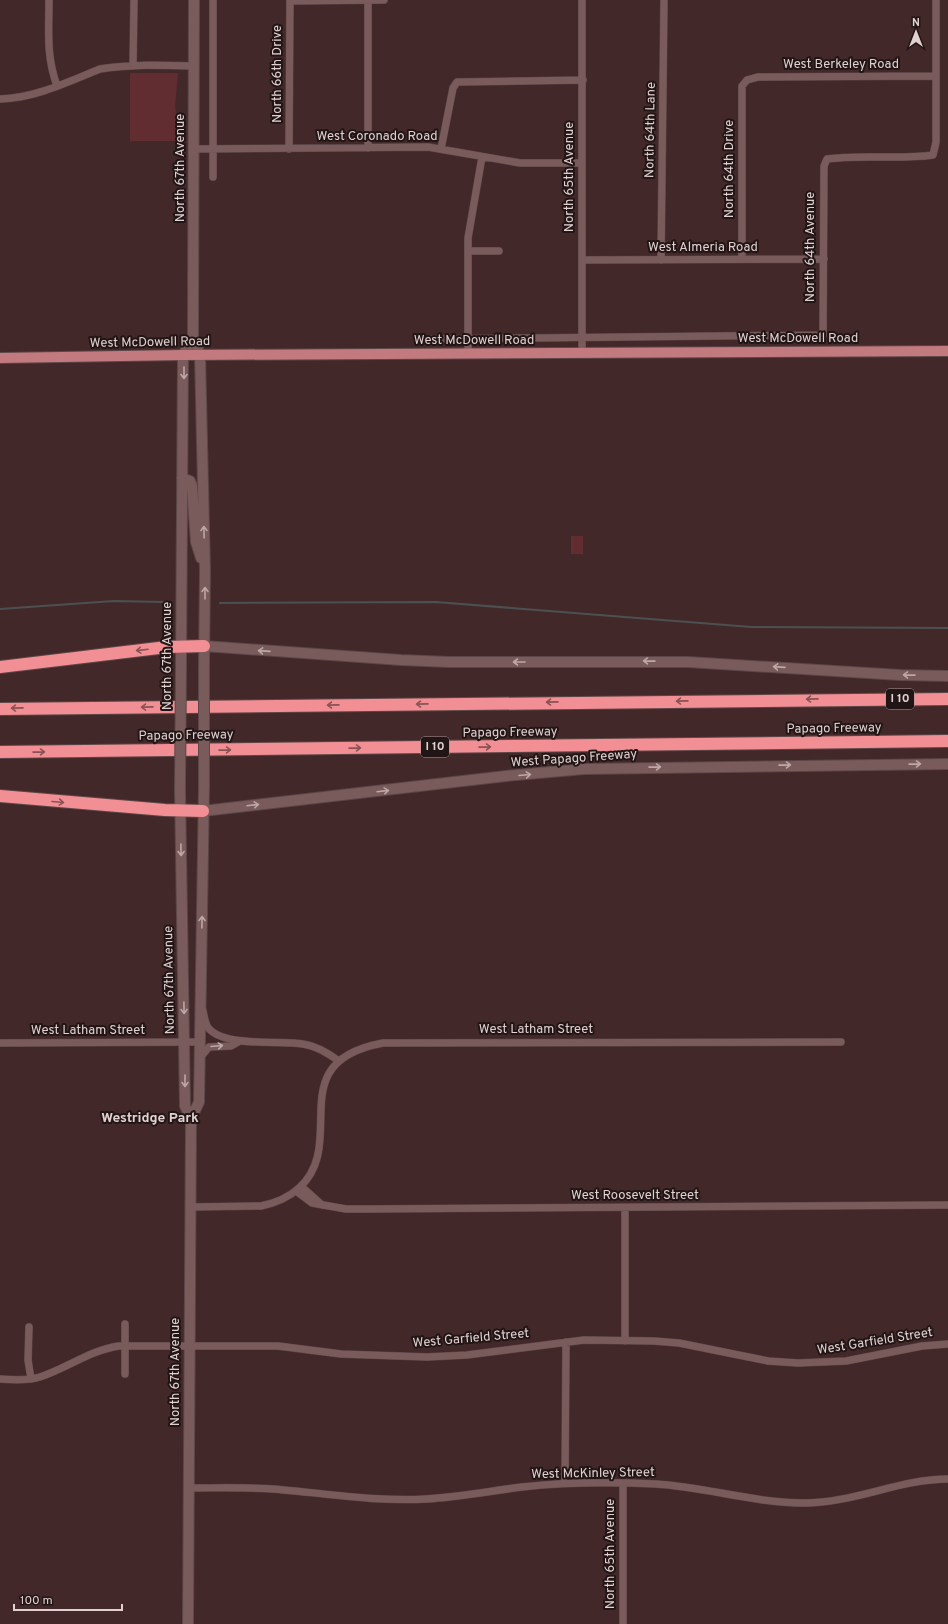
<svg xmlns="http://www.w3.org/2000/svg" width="948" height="1624" viewBox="0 0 948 1624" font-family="Overpass,sans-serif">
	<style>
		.green { fill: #622d30 }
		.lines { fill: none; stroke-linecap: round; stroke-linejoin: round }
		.stream { stroke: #4c5052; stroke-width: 2 }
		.street-casing { stroke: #5c4647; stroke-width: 8 }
		.secondary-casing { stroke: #5c4647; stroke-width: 12 }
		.primary-casing { stroke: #5c4647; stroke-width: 12 }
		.highway-casing { stroke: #5c4647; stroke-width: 14 }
		.street { stroke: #7a5b5c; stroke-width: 7 }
		.secondary { stroke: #7a5b5c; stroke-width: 10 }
		.primary { stroke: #c27a7e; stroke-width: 10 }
		.highway { stroke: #f28f94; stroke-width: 12 }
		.secondary-bridge-casing { stroke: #5c4647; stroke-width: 12; stroke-linecap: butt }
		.secondary-bridge { stroke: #7a5b5c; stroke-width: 10 }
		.oneway { stroke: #bea7a7 }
		.oneway2 { stroke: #8a5254 }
		.labels { text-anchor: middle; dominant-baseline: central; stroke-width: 4; stroke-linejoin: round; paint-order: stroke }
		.shield { fill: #211515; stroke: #a89898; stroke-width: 1 }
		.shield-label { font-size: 12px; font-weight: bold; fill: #e2d0d0 }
		.street-label { font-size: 13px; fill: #e2d0d0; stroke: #211515 }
		.neighbourhood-label { font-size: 14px; font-weight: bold; fill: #e2d0d0; stroke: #211515 }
	</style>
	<rect width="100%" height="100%" fill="#432829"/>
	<path class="green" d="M130,73H178L175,107L180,141H130Z
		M571,536H583V554H571Z"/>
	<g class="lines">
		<path class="stream" d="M220,603L436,602L751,627L948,628
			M0,609L114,601L164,602"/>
		<defs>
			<path id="street" d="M49,0C49,32 46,55 57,86
				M582,0V354
				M290,1L384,0
				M133,66L134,0
				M0,99C35,98 68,82 100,69C131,64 163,65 194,66
				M368,148V0
				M194,149L428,147L520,163H582
				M289,149L290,0
				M441,149L453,88L457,82L583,80
				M213,177V0
				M468,251H499
				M742,259V86L747,80L758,77L936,76
				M582,260L824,259
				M661,260L664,0
				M433,339L823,335L824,166L827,159C862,154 898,160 933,155L936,142V0
				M468,354V238L482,157
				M203,1011C204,1016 205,1022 207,1026C220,1048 280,1040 303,1044C317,1046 328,1053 339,1061
				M0,1043L200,1042
				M199,1059L209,1047L231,1046L240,1041
				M301,1186L322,1205
				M296,1191L312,1203L346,1209H370L948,1205
				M190,1207L261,1206C276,1203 288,1198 299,1188C350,1142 279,1062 383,1043L841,1042
				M625,1208V1341
				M29,1327L28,1360L31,1379
				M125,1374V1324
				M0,1379C13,1380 28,1381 40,1377C67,1368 91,1350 119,1346H278L341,1354L427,1357L467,1355L584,1340L654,1341L679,1343L768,1361L798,1363L846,1361L922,1346L948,1344
				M565,1483L566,1342
				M189,1488C217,1488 245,1487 273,1489C324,1493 375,1502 426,1499C459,1497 490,1491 522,1487C566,1482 612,1482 656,1484C706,1487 754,1503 804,1503C854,1503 900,1479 948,1479
				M623,1624V1484"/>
			<path id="secondary" d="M194,0L193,337L200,355L205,571L204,667
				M182,478L190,481L192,486L196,542L201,558
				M204,646L401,660L449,662H688L900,675L948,676
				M181,667L183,355L193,337
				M180,789L185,1106L191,1119L188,1624
				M203,811L506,776L584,769L948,764
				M191,1119L199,1102L204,787"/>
			<path id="primary" d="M0,358L183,355L948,351"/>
			<path id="highway" d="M0,667L167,647L204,646
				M0,709L948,699
				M0,752L948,741
				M0,796L165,810L203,811"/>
		</defs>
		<use href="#street" class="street-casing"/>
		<use href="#secondary" class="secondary-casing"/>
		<use href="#primary" class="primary-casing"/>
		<use href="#highway" class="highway-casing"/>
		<use href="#street" class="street"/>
		<use href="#secondary" class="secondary"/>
		<use href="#primary" class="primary"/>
		<use href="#highway" class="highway"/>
		<defs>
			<path id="secondary-bridge" d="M204,667V787
				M180,789L181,667"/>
		</defs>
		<use href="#secondary-bridge" class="secondary-bridge-casing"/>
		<use href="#secondary-bridge" class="secondary-bridge"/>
	</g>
	<defs><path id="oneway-shaft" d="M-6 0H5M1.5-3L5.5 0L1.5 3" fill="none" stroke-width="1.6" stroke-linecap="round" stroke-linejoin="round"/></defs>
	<g class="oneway">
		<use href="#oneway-shaft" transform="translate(184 373) rotate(90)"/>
		<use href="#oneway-shaft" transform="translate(204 532) rotate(-91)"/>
		<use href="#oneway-shaft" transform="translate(205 593) rotate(-90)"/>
		<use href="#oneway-shaft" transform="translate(264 651) rotate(-176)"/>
		<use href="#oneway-shaft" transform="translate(649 661) rotate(-179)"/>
		<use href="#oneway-shaft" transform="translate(519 662) rotate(180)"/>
		<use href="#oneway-shaft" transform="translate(779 667) rotate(-176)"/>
		<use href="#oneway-shaft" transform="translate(909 675) rotate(-179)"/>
		<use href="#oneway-shaft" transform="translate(915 764) rotate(-1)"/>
		<use href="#oneway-shaft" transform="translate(785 765) rotate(-1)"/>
		<use href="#oneway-shaft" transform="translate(655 767) rotate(-1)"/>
		<use href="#oneway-shaft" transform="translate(525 775) rotate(-5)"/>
		<use href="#oneway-shaft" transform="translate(383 791) rotate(-7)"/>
		<use href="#oneway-shaft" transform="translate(253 805) rotate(-7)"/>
		<use href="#oneway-shaft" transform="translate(181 850) rotate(89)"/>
		<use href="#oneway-shaft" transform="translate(202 922) rotate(-89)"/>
		<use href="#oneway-shaft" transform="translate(184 1008) rotate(89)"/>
		<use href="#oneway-shaft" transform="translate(217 1046) rotate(-5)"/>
		<use href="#oneway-shaft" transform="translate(185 1081) rotate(90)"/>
	</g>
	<g class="oneway2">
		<use href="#oneway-shaft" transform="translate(142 650) rotate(173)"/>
		<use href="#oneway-shaft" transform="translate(812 699) rotate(179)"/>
		<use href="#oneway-shaft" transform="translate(682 701) rotate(179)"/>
		<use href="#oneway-shaft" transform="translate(552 702) rotate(179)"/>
		<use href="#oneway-shaft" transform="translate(422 704) rotate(179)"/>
		<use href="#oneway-shaft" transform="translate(333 705) rotate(179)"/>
		<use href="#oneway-shaft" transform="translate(147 707) rotate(179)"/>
		<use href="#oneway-shaft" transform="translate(17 708) rotate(179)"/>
		<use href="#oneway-shaft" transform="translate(485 747) rotate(-1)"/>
		<use href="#oneway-shaft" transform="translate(355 748) rotate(-1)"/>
		<use href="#oneway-shaft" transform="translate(225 750) rotate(-1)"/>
		<use href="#oneway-shaft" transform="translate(39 752) rotate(-1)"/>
		<use href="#oneway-shaft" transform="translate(58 802) rotate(5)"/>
	</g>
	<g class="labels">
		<g class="shield">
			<rect x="886" y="689" width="28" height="20" rx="3"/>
			<rect x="421" y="737" width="28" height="20" rx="3"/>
		</g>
		<g class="shield-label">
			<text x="900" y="699">I 10</text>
			<text x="435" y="747">I 10</text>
		</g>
		<g class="street-label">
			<text x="841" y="65">West Berkeley Road</text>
			<text transform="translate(278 74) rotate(-90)">North 66th Drive</text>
			<text transform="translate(651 130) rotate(-89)">North 64th Lane</text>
			<text x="377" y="137">West Coronado Road</text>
			<text transform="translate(181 168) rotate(-90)">North 67th Avenue</text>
			<text transform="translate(730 169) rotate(-90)">North 64th Drive</text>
			<text transform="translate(570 177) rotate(-90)">North 65th Avenue</text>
			<text transform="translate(811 247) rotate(-90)">North 64th Avenue</text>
			<text x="703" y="248">West Almeria Road</text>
			<text x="798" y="339">West McDowell Road</text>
			<text x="474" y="341">West McDowell Road</text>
			<text transform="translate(150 343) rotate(-1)">West McDowell Road</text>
			<text transform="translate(168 656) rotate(-90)">North 67th Avenue</text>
			<text transform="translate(834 729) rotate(-1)">Papago Freeway</text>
			<text transform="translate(510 733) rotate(-1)">Papago Freeway</text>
			<text transform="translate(186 736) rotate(-1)">Papago Freeway</text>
			<text transform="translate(574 759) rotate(-4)">West Papago Freeway</text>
			<text transform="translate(170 980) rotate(-91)">North 67th Avenue</text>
			<text x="536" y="1030">West Latham Street</text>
			<text x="88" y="1031">West Latham Street</text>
			<text x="635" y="1196">West Roosevelt Street</text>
			<text transform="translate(471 1339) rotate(-5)">West Garfield Street</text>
			<text transform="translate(875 1342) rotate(-9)">West Garfield Street</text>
			<text transform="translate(176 1372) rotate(-90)">North 67th Avenue</text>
			<text transform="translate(593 1474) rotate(-1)">West McKinley Street</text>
			<text transform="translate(611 1554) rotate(-90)">North 65th Avenue</text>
		</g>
		<g class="neighbourhood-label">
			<text x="150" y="1118">Westridge Park</text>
		</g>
	</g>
	<g transform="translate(916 32)" stroke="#211515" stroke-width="3" paint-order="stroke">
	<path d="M0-3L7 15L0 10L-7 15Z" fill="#e2d0d0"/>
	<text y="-6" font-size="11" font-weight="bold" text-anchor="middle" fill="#e2d0d0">N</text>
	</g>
	<path d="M14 1604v6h108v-6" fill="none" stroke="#e2d0d0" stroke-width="2"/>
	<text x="20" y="1604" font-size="12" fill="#e2d0d0" stroke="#211515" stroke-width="3" paint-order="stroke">100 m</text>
</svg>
